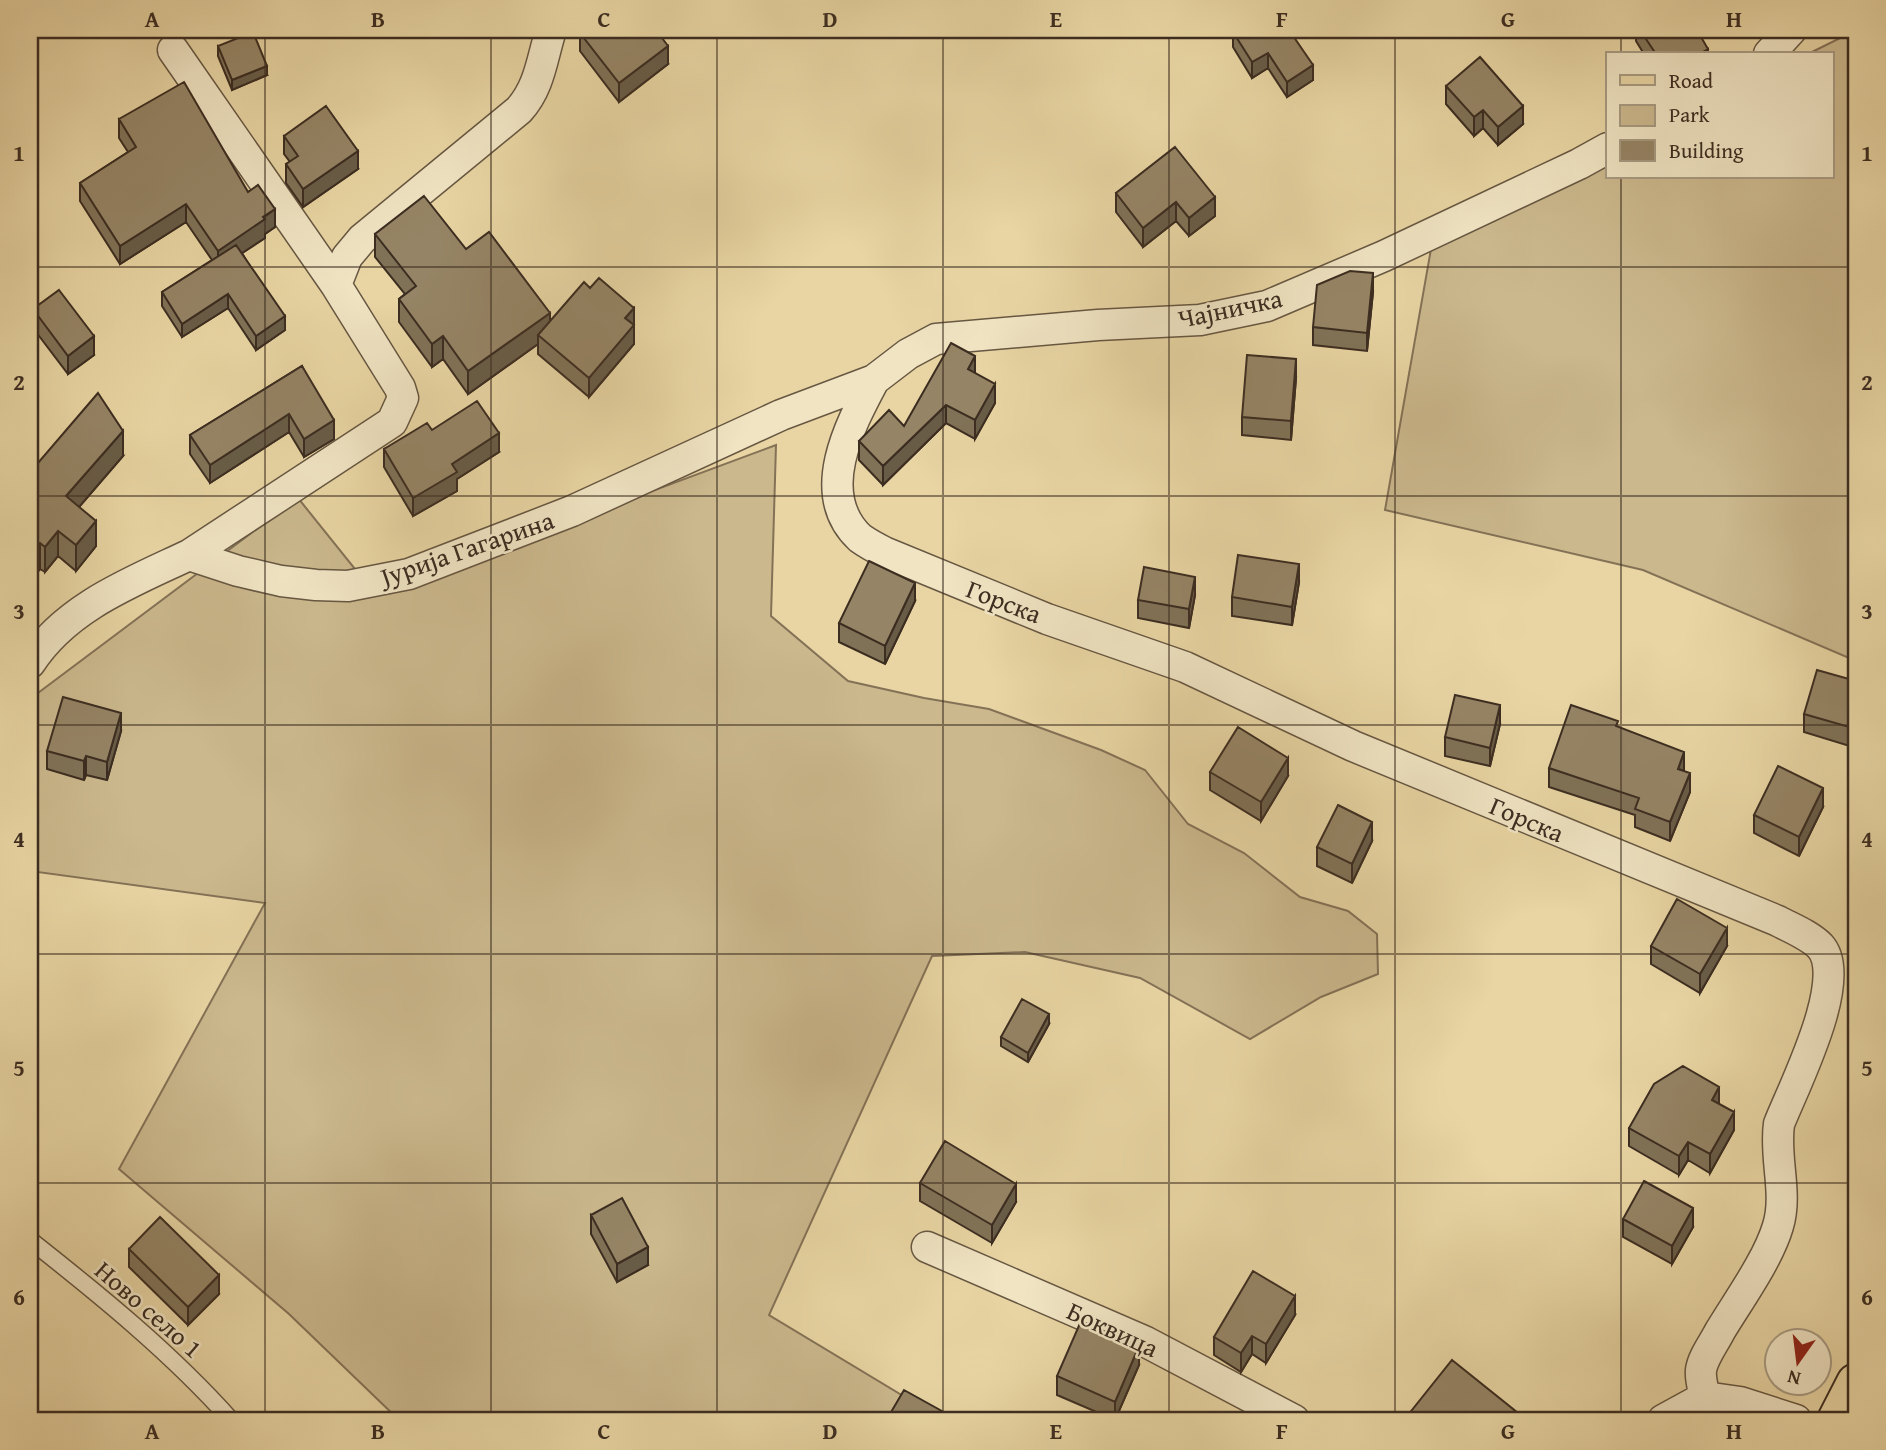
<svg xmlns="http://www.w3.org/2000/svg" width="1886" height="1450" viewBox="0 0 1886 1450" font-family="'Gentium Book Plus',serif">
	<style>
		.green { fill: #cbb88d; stroke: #847257; stroke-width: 2 }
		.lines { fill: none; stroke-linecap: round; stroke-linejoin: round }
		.lane-casing { stroke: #675742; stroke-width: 19 }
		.street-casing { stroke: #675742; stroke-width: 33 }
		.primary-casing { stroke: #3c2d21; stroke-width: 42 }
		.lane { stroke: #f0e4c3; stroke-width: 16 }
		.street { stroke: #f0e4c3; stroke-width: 30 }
		.primary { stroke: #e8d5a3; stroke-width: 38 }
		.wall { fill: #807257; stroke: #3c2d21; stroke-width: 2 }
		.shaded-wall { fill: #685c47; stroke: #3c2d21; stroke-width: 2 }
		.building { fill: #958465; stroke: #3c2d21; stroke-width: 2 }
		.grid { fill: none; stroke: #3c2d21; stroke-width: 2; stroke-opacity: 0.55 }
		.labels { text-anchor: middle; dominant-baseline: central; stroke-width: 5; stroke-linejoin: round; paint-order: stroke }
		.street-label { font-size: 26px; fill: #3c2d21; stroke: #f0e4c3 }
		.neatline { fill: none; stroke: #3c2d21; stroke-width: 2.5 }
		.grid-label { font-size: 23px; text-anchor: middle; font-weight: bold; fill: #3c2d21 }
	</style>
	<rect width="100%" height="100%" fill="#e8d5a3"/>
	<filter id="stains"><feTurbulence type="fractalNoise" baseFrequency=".00286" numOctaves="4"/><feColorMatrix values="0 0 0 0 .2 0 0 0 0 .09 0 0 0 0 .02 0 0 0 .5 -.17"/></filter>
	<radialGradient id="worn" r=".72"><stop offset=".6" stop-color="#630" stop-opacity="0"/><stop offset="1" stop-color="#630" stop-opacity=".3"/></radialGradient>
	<path class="green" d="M1856,30V661L1643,570L1385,510L1431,249L1608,158V177H1832V54H1808Z
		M776,445L771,616L848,681L924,698L989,709L1101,750L1145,770L1188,824L1244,853L1300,897L1348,911L1377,934L1378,974L1321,997L1250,1039L1140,978L1025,952L932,956L769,1315L943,1420H399L289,1314L119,1169L265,903L30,871V699L298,498L375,594Z"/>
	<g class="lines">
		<defs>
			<path id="lane" d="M30,1240C101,1296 171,1353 231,1420"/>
			<path id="street" d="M173,50L336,285L400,388L403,398L392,422L189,555
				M1769,54L1791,30
				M336,285L347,257L362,239L519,110C540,87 542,58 551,30
				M874,380C850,425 813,494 860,538C867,543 876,548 884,552L1047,619L1185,667L1353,746L1778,921C1791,928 1809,935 1820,946C1850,978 1793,1088 1779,1124C1774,1158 1788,1193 1778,1226C1768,1260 1738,1301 1720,1331C1714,1343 1703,1357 1701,1370C1700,1379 1703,1388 1705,1397L1740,1402L1796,1420
				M30,663C66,607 132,582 189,555L238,571L281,581L316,585L348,586L409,574L572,511L781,415L874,380L908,354L936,339L1098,325L1200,320L1267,306L1384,256L1579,164L1608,148
				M927,1247L1146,1342L1294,1420
				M1663,1420L1705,1397"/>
			<path id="primary" d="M1837,1420L1856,1383"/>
		</defs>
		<use href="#lane" class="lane-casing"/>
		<use href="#street" class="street-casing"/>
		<use href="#primary" class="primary-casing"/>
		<use href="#lane" class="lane"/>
		<use href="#street" class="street"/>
		<use href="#primary" class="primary"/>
	</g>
	<path class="wall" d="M1233,30H1289L1313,80L1287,97L1268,68L1252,78L1233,47V32L1234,31Z
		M1636,30H1697L1708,54H1644L1636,41Z
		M580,33L668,64L619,102L580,51Z
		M218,46L267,75L232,90L218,56Z
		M1446,86L1523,124L1498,145L1483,128L1474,136L1446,104Z
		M119,119L248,192L275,227L265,234V238L242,253L285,330L256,350L228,308L182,337L162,306V292L212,260L186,222L120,264L80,201V183L128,152L119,138Z
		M284,136L358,169L303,207L286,183V164L290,162L284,154Z
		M1116,193L1215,197V216L1189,236L1176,221L1143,247L1116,212Z
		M375,234L466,249L550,321L590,288L634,308V344L589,397L538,354V344L468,394L443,359L432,367L399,322V299L405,294L375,257Z
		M1373,292L1367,351L1313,345V327Z
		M33,309L94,355L68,374L33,328Z
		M302,366L334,439L304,457L289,432L210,483L190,454V435Z
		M975,373L995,403L975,439L946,423L883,485L859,460V441L904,426Z
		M1296,378L1291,440L1242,435V417Z
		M432,430L499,452L457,479V491L413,516L384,467V449Z
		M123,456L79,507L96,546L76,571L58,556L45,572L40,569L30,581V468L32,470Z
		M1299,582L1292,625L1232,616V597Z
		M1195,595L1189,628L1138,618V600Z
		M915,601L885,664L839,642V623Z
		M1856,681V748L1804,732V714Z
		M1500,724L1490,766L1445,756V737Z
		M1618,727L1684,771L1690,792L1670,841L1635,827V815L1549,787V768Z
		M121,731L107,780L86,775L84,780L47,769V751Z
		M1210,772L1288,776L1261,821L1210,790Z
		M1823,807L1799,856L1754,833V815Z
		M1372,841L1352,883L1317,866V847Z
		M1651,946H1727L1700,993L1651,964Z
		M1049,1024L1028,1062L1001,1046V1037Z
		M1719,1104L1734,1130L1710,1173L1688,1160L1679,1175L1629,1146V1128Z
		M920,1183L1016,1202L992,1243L920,1201Z
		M591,1215L648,1265L617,1282L591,1234Z
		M1623,1219L1693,1227L1672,1264L1623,1237Z
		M129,1249L219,1294L188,1325L129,1267Z
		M1295,1315L1266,1363L1252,1354L1241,1372L1214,1355V1337Z
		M1139,1365L1115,1420L1057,1395V1376Z
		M1408,1415L1518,1420H1408Z"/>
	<path class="shaded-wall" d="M668,46V64L619,102V83Z
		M1708,49V54H1699Z
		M1268,53V68L1252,78V62Z
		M1313,65V80L1287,97V82Z
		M267,66V75L232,90V80Z
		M1523,106V124L1498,145V127Z
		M1483,110V128L1474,136V117Z
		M358,151V169L303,207V189Z
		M1215,197V216L1189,236V218Z
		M1176,202V221L1143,247V228Z
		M186,204V222L120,264V246Z
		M275,209V227L265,234V238L218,269V251Z
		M1373,273V292L1367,351V333Z
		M228,294V308L182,337V324Z
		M634,308V344L589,397V378L625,318Z
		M550,313V336L538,335V344L468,394V371Z
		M285,316V330L256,350V336Z
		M94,336V355L68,374V356Z
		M443,336V359L432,367V344Z
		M975,356V375L968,369Z
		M1296,359V378L1291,440V421Z
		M995,384V403L975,439V420Z
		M946,405V423L883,485V466Z
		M289,414V432L210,483V465Z
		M334,420V439L304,457V439Z
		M123,431V456L66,522V496Z
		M499,433V452L457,479V491L413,516V498L452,464Z
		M96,521V546L76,571V545Z
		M58,531V556L45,572V547Z
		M40,543V569L30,581V556Z
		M1299,564V582L1292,625V607Z
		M1195,577V595L1189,628V609Z
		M915,583V601L885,664V646Z
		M1500,705V724L1490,766V748Z
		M121,713V731L107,780V762Z
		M1684,752V771L1678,769Z
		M86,756V775L84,780V761Z
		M1288,758V776L1261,821V802Z
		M1690,773V792L1670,841V822Z
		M1823,788V807L1799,856V837Z
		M1372,822V841L1352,883V864Z
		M1727,928V946L1700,993V974Z
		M1049,1014V1024L1028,1062V1053Z
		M1719,1087V1105L1712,1100Z
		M1734,1112V1130L1710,1173V1154Z
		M1688,1142V1160L1679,1175V1156Z
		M1016,1184V1202L992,1243V1225Z
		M1693,1208V1227L1672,1264V1246Z
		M648,1247V1265L617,1282V1264Z
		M219,1275V1294L188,1325V1307Z
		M1295,1296V1315L1266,1363V1344Z
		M1252,1336V1354L1241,1372V1353Z
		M1139,1346V1365L1115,1420V1402Z"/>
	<path class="building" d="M584,30H656L668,46L619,83L580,33Z
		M1236,30H1289L1313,65L1287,82L1268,53L1252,62L1233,32Z
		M1640,30H1697L1708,49L1699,54H1656Z
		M253,32L267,66L232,80L218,46Z
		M1480,57L1523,106L1498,127L1483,110L1474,117L1446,86Z
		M184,82L248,192L258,185L275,209L263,217L265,219L218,251L186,204L120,246L80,183L136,147L119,119Z
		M326,106L358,151L303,189L286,164L298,156L284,136Z
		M1175,147L1215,197L1189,218L1176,202L1143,228L1116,193Z
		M424,196L466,249L489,232L550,313L468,371L443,336L432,344L399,299L416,286L375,234Z
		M236,245L285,316L256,336L228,294L182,324L162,292Z
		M1350,271L1373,273L1367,333L1313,327L1317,285Z
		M599,278L634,308L625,318L634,325L589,378L538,335L584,282L590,288Z
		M59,290L94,336L68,356L33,309Z
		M951,343L975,356L968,369L995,384L975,420L946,405L883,466L859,441L889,410L904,426Z
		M1247,355L1296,359L1291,421L1242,417Z
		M302,366L334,420L304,439L289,414L210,465L190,435Z
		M98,393L123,431L66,496L96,521L76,545L58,531L45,547L40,543L30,556V468L32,470Z
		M477,401L499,433L452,464L457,472L413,498L384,449L427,423L432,430Z
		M1238,555L1299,564L1292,607L1232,597Z
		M869,561L915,583L885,646L839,623Z
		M1144,567L1195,577L1189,609L1138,600Z
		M1817,670L1856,681V729L1804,714Z
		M1455,695L1500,705L1490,748L1445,737Z
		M63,697L121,713L107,762L86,756L84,761L47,751Z
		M1571,705L1618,721L1616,726L1684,752L1678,769L1690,773L1670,822L1635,809L1639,798L1549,768Z
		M1238,727L1288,758L1261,802L1210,772Z
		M1778,766L1823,788L1799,837L1754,815Z
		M1338,805L1372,822L1352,864L1317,847Z
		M1677,899L1727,928L1700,974L1651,946Z
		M1022,999L1049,1014L1028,1053L1001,1037Z
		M1683,1066L1719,1087L1712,1100L1734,1112L1710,1154L1688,1142L1679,1156L1629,1128L1654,1084Z
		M945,1141L1016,1184L992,1225L920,1183Z
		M1644,1181L1693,1208L1672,1246L1623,1219Z
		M622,1198L648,1247L617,1264L591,1215Z
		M160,1217L219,1275L188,1307L129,1249Z
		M1253,1271L1295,1296L1266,1344L1252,1336L1241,1353L1214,1337Z
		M1081,1321L1139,1346L1115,1402L1057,1376Z
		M1452,1360L1518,1413L1512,1420H1415L1408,1415Z
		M904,1390L958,1420H890L887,1419Z"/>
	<path class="grid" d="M265,30V1420M491,30V1420M717,30V1420M943,30V1420M1169,30V1420M1395,30V1420M1621,30V54M1621,177V1420M30,267H1856M30,496H1856M30,725H1856M30,954H1856M30,1183H1856"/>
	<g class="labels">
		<g class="street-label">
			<text transform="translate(1230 308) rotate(-12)">Чајничка</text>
			<text transform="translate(467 548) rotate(-19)">Јурија Гагарина</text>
			<text transform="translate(1004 601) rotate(21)">Горска</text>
			<text transform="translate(1527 819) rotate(23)">Горска</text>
			<text transform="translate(149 1309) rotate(41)">Ново село 1</text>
			<text transform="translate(1113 1329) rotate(25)">Боквица</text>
		</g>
	</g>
	<rect width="1886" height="1450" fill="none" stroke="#e8d5a3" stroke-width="77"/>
	<rect x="1606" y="52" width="228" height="126" fill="#f0e4c3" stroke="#a89b82" stroke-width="2"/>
	<rect x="1620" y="75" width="35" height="10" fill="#e8d5a3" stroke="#a89b82" stroke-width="2"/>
	<text x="1669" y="88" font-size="21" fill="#3c2d21">Road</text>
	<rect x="1620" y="105" width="35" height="21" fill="#cbb88d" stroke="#a89b82" stroke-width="2"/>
	<text x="1669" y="122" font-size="21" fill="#3c2d21">Park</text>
	<rect x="1620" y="140" width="35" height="21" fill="#958465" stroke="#a89b82" stroke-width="2"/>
	<text x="1669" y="158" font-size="21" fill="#3c2d21">Building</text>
	<g transform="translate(1798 1362) rotate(194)"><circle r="33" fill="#f0e4c3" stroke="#a89b82" stroke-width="2"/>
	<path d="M0-5L12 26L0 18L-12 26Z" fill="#8f2418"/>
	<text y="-10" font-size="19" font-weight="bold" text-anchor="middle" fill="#3c2d21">N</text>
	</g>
	<rect x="38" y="38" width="1810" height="1374" class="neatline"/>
	<g class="grid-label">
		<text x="152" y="27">A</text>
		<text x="378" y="27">B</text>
		<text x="604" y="27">C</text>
		<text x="830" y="27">D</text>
		<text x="1056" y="27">E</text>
		<text x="1282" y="27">F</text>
		<text x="1508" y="27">G</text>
		<text x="1734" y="27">H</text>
		<text x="19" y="161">1</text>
		<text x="1867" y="161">1</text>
		<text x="19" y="390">2</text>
		<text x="1867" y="390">2</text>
		<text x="19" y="619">3</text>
		<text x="1867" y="619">3</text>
		<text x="19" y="847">4</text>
		<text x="1867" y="847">4</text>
		<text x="19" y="1076">5</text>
		<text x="1867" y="1076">5</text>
		<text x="19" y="1305">6</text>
		<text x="1867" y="1305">6</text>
		<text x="152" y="1439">A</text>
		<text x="378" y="1439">B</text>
		<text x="604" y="1439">C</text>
		<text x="830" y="1439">D</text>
		<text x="1056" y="1439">E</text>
		<text x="1282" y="1439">F</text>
		<text x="1508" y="1439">G</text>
		<text x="1734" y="1439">H</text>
	</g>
	<rect width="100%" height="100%" filter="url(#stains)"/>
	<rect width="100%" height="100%" fill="url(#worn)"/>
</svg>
